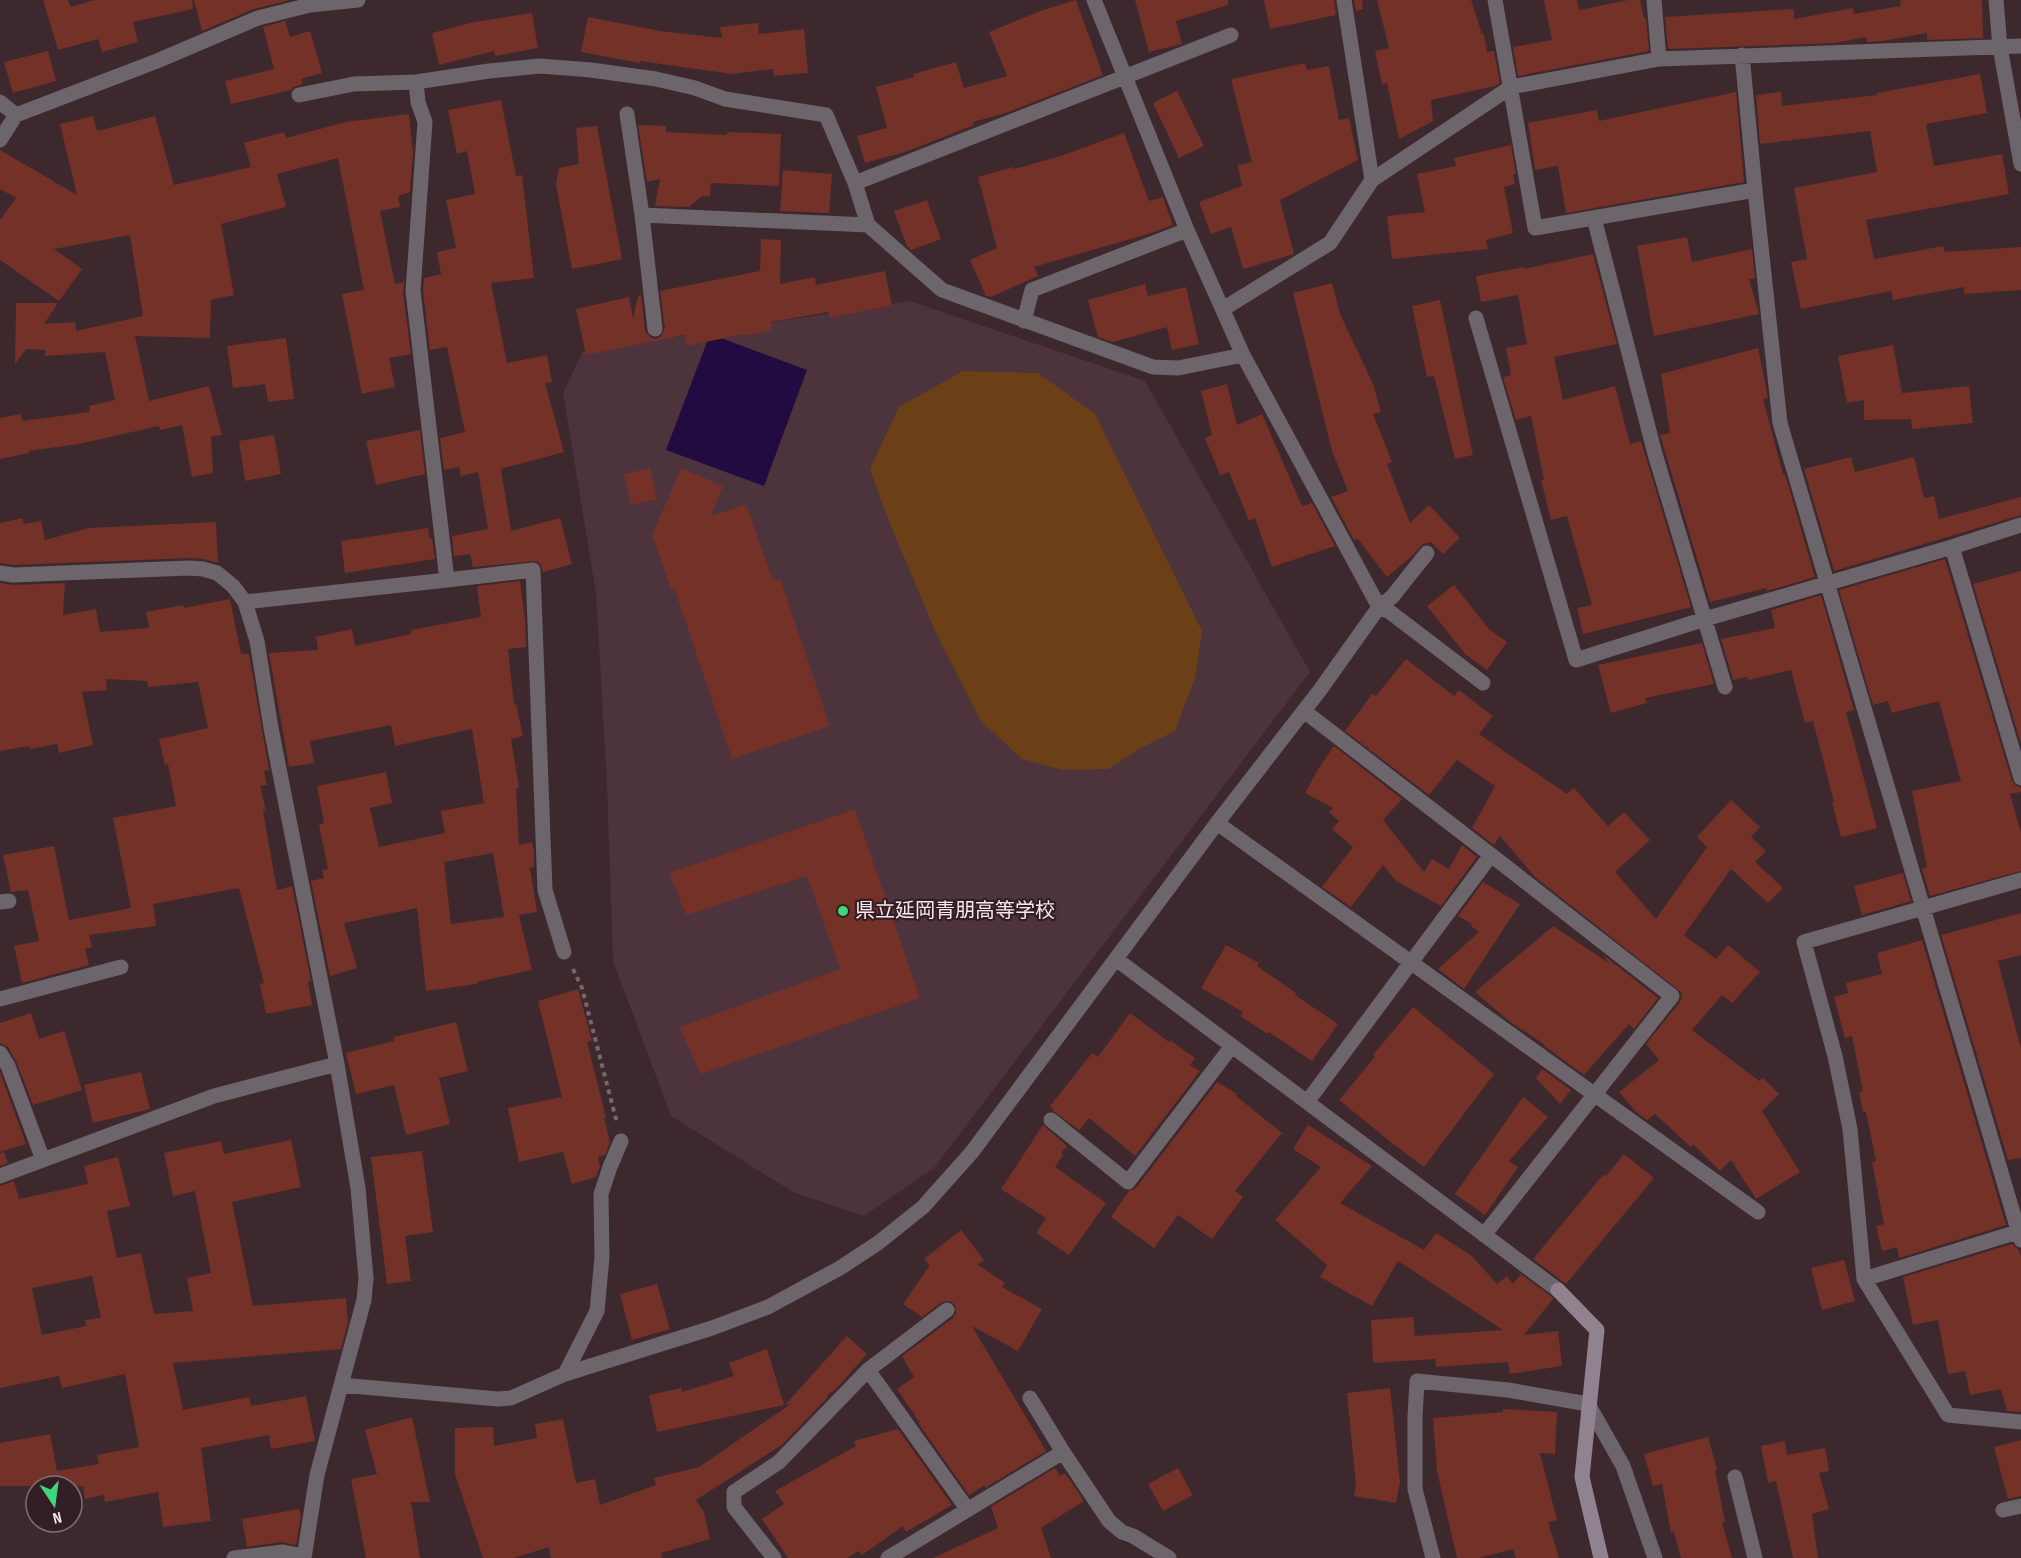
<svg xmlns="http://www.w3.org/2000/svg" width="2021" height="1558" viewBox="0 0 2021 1558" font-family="'Sofia Sans Condensed','Noto Sans JP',sans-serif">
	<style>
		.built { fill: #4d333b }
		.green { fill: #6b4017 }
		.water { fill: #220b41 }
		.building { fill: #733128; fill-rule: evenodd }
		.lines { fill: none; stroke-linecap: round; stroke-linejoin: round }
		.path { stroke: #79666b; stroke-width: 4; stroke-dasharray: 4.5 4.5; stroke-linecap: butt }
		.street { stroke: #6d656c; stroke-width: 15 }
		.secondary { stroke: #90838f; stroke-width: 15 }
		.poi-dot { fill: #40d77c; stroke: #321e24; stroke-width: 2 }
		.labels { text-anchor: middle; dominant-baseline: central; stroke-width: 4.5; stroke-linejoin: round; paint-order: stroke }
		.poi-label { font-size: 20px; fill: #f7e8ec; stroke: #321e24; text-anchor: start }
	</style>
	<rect width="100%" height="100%" fill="#3d282e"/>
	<path class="built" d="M910,301L1145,381L1310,672L934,1168L864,1216L793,1192L671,1116L613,961L607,785L596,593L563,393L583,351Z"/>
	<path class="green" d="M963,371L1038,373L1095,414L1202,631L1195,678L1175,731L1141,748L1108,769L1063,770L1022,759L981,721L936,633L886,514L870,469L899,407Z"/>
	<path class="water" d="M710,334L807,370L764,486L666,450Z"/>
	<path class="building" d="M43,0H68L70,7L95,0H192L193,9L133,22L138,42L102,52L98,39L58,50Z
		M194,0H290L254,9L202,31Z
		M1076,0L1103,75L1006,113L973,122L974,125L908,151L865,163L857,136L887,128L876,87L914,77L913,74L956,62L964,88L1007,76L989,32L1040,11Z
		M1135,0H1228V5L1176,21L1182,44L1149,52Z
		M1264,0H1334L1336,15L1270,29Z
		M1354,0H1362L1363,9L1356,11Z
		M1377,0H1471L1482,34H1484L1487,52L1494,51L1500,83L1495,86L1431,100L1433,121L1399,139L1387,83L1382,84L1375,51L1389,48Z
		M1544,0H1577L1579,10L1628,0H1640L1644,18H1646L1649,51L1518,76L1513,47L1552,40Z
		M1900,0H1982L1983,38L1927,40V33L1883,41L1867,42L1866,37L1835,43L1668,49L1665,17L1794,9V19L1853,8L1854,14L1901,6Z
		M532,13L538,48L495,56L494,51L439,65L432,33L474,22Z
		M588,17L660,31L722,38L720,27L758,23L759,34L804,29L808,73L774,76L773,69L732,74L640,61V63L581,52Z
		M285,21L290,37L310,31L322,73L301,79L303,84L293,87L291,90L231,104L225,81L274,69L263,27Z
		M48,51L56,81L13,93L4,62Z
		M1305,63L1307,70L1329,66L1339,120L1349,118L1358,160L1280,200L1294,254L1243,269L1231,227L1211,234L1199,202L1242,186L1238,165L1252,162L1231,79Z
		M1980,74L1987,113L1926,124L1934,166L2002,154L2009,194L1866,220L1874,259L1943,246L1945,252L2021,247V290L1964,294V287L1893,300L1891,291L1801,309L1791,262L1807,259L1794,188L1877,172L1870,131L1760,144L1756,95L1781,92L1782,106L1877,95V93Z
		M1177,91L1204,146L1179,158L1153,103Z
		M1736,92L1744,182L1566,213L1558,166L1535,170L1528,123L1597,110L1599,121Z
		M501,100L516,176L522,175L534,278L491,283L507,363L547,355L552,382L545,383L564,452L501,469L511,531L560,518L572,564L543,572L541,565L537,561L473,567L470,554L454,556L452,536L488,529L478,472L461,476L459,467L444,470L440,438L465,432L447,347L430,350L423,291L424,278L441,274L437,252L456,248L446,200L475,194L467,151L457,154L448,110Z
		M409,114L413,153L410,192L398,196L400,207L380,211L395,284L404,282L403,292L411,354L389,358L395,387L362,394L342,294L364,290L338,158L277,174L286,207L221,224L234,295L211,300L210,338L135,336L149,401L209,386L222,435L211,436L213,473L192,477L182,425L160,430L159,426L79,444L29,451V453L0,459V418L21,414L22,421L90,412L89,406L115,400L105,352L45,356V350L26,349L15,364L16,303H58L44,324L75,322L76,331L143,316L130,235L54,249L82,269L59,301L0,260V220L16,198L0,189V150L77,195L60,124L93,116L97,131L155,116L174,185L251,167L244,143L284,132L286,138L346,122Z
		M638,125L666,126V132L727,135V132L781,134L779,186L711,183L710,196L701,197L689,207L655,206L660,179L647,182Z
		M597,126L622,259L572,269L556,185L559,168L579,164L576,128Z
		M1124,133L1149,201L1163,197L1173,225L1151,233L1034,267L1038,276L991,297L986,296L970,260L997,248L978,177L1013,167L1014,169L1061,156Z
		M1511,145L1516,174H1513L1515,184L1504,187L1513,233L1486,240L1488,249L1392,259L1387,216L1425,212L1417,174L1456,166L1454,158Z
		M783,170L832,174L829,213L780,211Z
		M927,200L941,239L911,250L907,246L894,211Z
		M1687,237L1692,262L1752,249L1755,278L1749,279L1759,314L1654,336L1637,246Z
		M761,239L781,240L780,284L815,277L816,285L885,271L892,305L830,318L828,312L771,322L772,330L743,336V334L687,346L684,335L586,355L576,309L629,297L633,318L638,296L641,295L645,331L651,338L657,339L661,336L665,328L660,291L760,271Z
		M1593,254L1617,344L1554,357L1563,400L1615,386L1630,444L1641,441L1691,607L1583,634L1577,608L1592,605L1567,516L1551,520L1541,480H1544L1531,416L1516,420L1503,377L1511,375L1506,348L1527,344L1518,295L1481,302L1476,276L1524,267V269Z
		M1332,283L1340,314L1373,384L1381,412L1373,414L1392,462L1387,464L1410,523L1429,505L1460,538L1443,554L1431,542L1423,544L1411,557L1387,577L1358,539L1354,540L1331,497L1348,491L1332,451L1293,293Z
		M1145,284L1148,296L1186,287L1199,344L1172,350L1167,327L1113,342L1098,337L1088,300Z
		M1440,300L1473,455L1455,459L1434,376L1427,377L1412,306Z
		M286,338L294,399L268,402L265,384L233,388L227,346Z
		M1893,345L1902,393L1969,386L1973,423L1912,429L1911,419L1864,420V400L1847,403L1838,356Z
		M1758,348L1768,398L1763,399L1783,474H1785L1815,577L1767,591L1766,588L1710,602L1660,435L1670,433L1661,374Z
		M1227,384L1237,425L1262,414L1302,506L1312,503L1335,546L1272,567L1255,518L1249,521L1229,472L1220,475L1205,438L1212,435L1201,391Z
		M420,430L425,474L376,485L366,441Z
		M274,435L281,474L245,481L239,441Z
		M1851,457L1855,472L1914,457L1924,498L1934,496L1939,519L2021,497V515L1834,571L1804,469Z
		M650,468L657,499L631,505L624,474Z
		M681,468L723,486L711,516L746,504L773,581L780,578L830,726L732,759L674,588L671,589L652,535Z
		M22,518L24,524L41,521L45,540L89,528L216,522L218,563L204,559L189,558L14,565L0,563V523Z
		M428,528L430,539H432L435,559L345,573L341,541Z
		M1945,559L2012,781L2015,785L2021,788V792L2010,794L2021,833V871L1930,896L1922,869L1927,867L1912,791L1961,781L1939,701L1892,713L1888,701L1873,705L1839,590Z
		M2021,571V744L1973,584Z
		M520,581L525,619L526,647L508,649L514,705L516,704L523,736L511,739L519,788H516L519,845L532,842L534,852V867L530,868L537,912L519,915L532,970L477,982V984L426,991L417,908L344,923L357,968L330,976L311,881L324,878L322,870L328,869L319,825L324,823L317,786L386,772L392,803L370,808L379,847L445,833L441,811L484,803L472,729L395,746L391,725L310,741L314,763L289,767L269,653L318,650L316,637L352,629L355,646L411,634V630L481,617L477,586ZM493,853L504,917L451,924L444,862Z
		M0,583L13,585L65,583L63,615L96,609L100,632L149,628L146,612L183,605L184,608L230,599L241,654H249L269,770L264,771L267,785L260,786L266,811H263L277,890L292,886L311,981L308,982L312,1005L266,1014L260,984L264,983L239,888L153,904L156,926L89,935L92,947L85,949L89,965L22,983L14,946L39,941L28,890L11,892L3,855L54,846L69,920L131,908L113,818L176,806L168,764L165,765L159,739L208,728L198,682L148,687L147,681L106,679L107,690L82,692L93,745L59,753L57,744L30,749L29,746L0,751Z
		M1454,585L1489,629L1507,642L1487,670L1466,655L1427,606Z
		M1821,595L1854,710L1846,712L1877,828L1841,837L1832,802H1834L1813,721L1805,723L1791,670L1748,680L1747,677L1733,680L1721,639L1775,628L1771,610Z
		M1702,643L1714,684L1645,698L1647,703L1611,713L1598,665Z
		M1406,659L1454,696L1459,690L1493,716L1479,734L1567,794L1574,788L1608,826L1624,812L1650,840L1615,872L1656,919L1707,847L1697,837L1731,800L1760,827L1751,837L1766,851L1755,862L1783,888L1768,903L1731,869L1684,935L1716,959L1728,945L1760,972L1732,1003L1722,995L1692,1030L1759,1081L1763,1078L1779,1094L1762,1111L1800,1172L1756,1199L1731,1160L1720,1171L1694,1145L1691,1147L1655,1114L1647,1120L1636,1112L1619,1092L1659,1060L1646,1044L1680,1002L1682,997L1681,992L1536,878L1500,836L1494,845L1472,828L1495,786L1457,760L1429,795L1345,731L1372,694L1376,696Z
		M1334,746L1402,799L1383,820L1424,872L1432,859L1449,869L1462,845L1477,857L1441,906L1396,881L1383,865L1351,907L1322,887L1353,847L1332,829L1339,821L1329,812L1333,808L1305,793L1318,769Z
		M855,809L920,998L701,1074L679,1027L840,969L807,876L686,915L669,873Z
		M1903,873L1911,901L1862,915L1854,886Z
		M1483,882L1520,904L1464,989L1438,969L1479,932L1471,926L1472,924L1458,916Z
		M2021,913V955L1998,961L2021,1049V1158L2008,1160L1941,935Z
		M1553,926L1609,963L1602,954L1658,998L1634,1029L1629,1024L1584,1075L1543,1045L1544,1044L1509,1021L1475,992Z
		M1922,940L2006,1225L1899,1258L1897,1247L1882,1251L1876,1226L1884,1224L1872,1162L1876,1161L1866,1112H1863L1859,1092L1863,1091L1852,1036L1845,1038L1834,997L1848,993L1846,983L1882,974L1877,953Z
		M1226,945L1259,963L1257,966L1296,993L1295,995L1338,1024L1312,1061L1269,1032L1268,1034L1240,1016L1243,1012L1201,988Z
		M578,989L592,1041L587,1042L606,1118H604L610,1142L605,1155L598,1157L600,1166L596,1177L572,1184L563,1152L519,1162L508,1108L562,1097L538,1001Z
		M1413,1007L1494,1074L1424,1167L1392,1143L1339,1100L1375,1057L1373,1055Z
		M31,1013L39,1039L64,1031L82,1090L33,1105L16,1061L8,1047L0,1043V1023Z
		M1130,1013L1169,1042L1170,1040L1195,1058L1190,1065L1200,1071L1135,1156L1089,1118L1079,1130L1052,1110L1053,1109L1050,1106L1092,1053L1098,1057Z
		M456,1022L468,1071L439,1078L450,1124L406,1135L394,1085L356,1094L346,1053L394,1041V1037Z
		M1542,1069L1571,1090L1560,1104L1536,1078Z
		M0,1072L26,1144L0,1152Z
		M141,1072L150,1109L93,1123L84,1085Z
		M1217,1082L1237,1094L1236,1096L1282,1133L1235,1191L1243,1197L1212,1239L1178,1215L1154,1248L1111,1217L1129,1191L1136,1188Z
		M1523,1097L1548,1117L1509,1161L1518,1167L1485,1215L1455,1194Z
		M1043,1125L1067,1146L1061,1153L1063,1155L1055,1167L1106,1203L1069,1255L1036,1233L1046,1218L1001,1189Z
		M1308,1125L1372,1166L1340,1203L1424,1250L1436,1233L1472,1256L1497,1284L1507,1276L1513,1284L1521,1274L1552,1297L1553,1299L1524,1335L1558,1331L1562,1366L1510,1374L1508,1362L1436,1367L1435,1359L1373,1363L1371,1320L1413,1317L1415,1336L1503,1330L1398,1261L1372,1306L1320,1277L1327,1265L1275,1220L1321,1167L1293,1149Z
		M291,1140L301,1187L232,1202L253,1306L346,1298L348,1322L341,1349L173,1363L183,1410L249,1397L251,1406L306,1396L315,1441L271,1449L269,1435L201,1448L211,1521L163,1527L158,1492L105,1502L104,1495L85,1499L83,1486H0V1443L50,1434L57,1471L99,1464L97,1455L139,1447L125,1374L62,1388L59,1376L0,1388V1186L14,1181L19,1199L88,1184L84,1166L118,1157L130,1206L107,1211L117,1258L141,1253L154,1314L193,1311L187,1278L211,1273L195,1191L173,1196L164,1153L221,1141L224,1154ZM92,1276L101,1318L85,1320L86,1326L42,1335L32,1288Z
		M422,1151L433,1232L405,1236L411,1281L387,1284L371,1157Z
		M4,1152L8,1163L0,1166V1153Z
		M1624,1154L1654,1178L1566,1284L1533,1259L1603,1175L1606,1176Z
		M961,1230L984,1260L978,1265L1005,1283L1002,1287L1042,1309L1018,1351L972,1326L1046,1451L985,1488V1485L969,1495L918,1423H920L897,1389L914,1377L902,1356L953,1318L956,1313L955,1305L950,1301L942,1302L922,1317L903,1304L930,1265L924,1259Z
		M2012,1244L2019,1250L2021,1257V1412L2007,1411L2001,1389L1970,1395L1965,1371L1948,1374L1938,1320L1913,1325L1903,1277Z
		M1844,1260L1855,1301L1822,1310L1811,1268Z
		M657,1284L670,1329L632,1340L620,1294Z
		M847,1336L867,1354L835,1390L827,1395L828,1397L783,1444L696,1500L704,1512L710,1539L661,1553L662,1558H551L549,1547L514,1558H483L455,1474V1428L493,1427L494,1446L537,1438L535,1424L563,1419L576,1483L595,1479L600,1505L656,1485L654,1478L699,1467L792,1403L785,1405Z
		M767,1349L784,1405L657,1432L649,1395L681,1388L682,1392L734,1376L729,1363Z
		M1390,1388L1400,1482L1396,1503L1354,1496L1356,1485L1347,1393Z
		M1503,1409L1557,1412L1555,1454L1540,1453L1557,1520L1548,1522L1559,1558H1516L1513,1549L1479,1558H1457L1437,1471L1433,1418L1503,1412Z
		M412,1417L430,1502H411L420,1558H366L351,1479L377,1474L365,1430Z
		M898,1429L952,1505L906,1532L903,1526L862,1555L859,1551L847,1558H788L762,1519L784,1504L775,1491L856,1446L854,1441Z
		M1708,1437L1717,1469L1715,1470L1725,1522H1722L1732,1558H1681L1674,1532L1671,1533L1662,1484L1653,1486L1644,1454Z
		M2021,1440V1496L2008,1499L1994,1447Z
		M1785,1441L1787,1455L1825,1448L1829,1471L1819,1473L1829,1509L1812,1514L1818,1558H1793L1776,1481L1768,1483L1761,1446Z
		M1055,1468L1060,1476L1065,1473L1084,1501L1041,1528L1051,1558H933L998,1528L991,1507Z
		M1178,1468L1193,1495L1163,1511L1148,1484Z
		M299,1509L301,1516L296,1545L282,1542L247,1547L242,1519Z"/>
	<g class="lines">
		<path class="path" d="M573,969L582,988L617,1123"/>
		<path class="street" d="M1094,0L1187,230L1243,355
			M1344,0L1372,180
			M1495,0L1535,228L1755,190
			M1654,0L1659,59
			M1996,0L2000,47L2021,164
			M1742,55L1755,190L1780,423L2021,1240
			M299,95L354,84L416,82
			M0,102L16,115L157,61L258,18L310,5L358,0
			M627,114L642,215L868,225
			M0,140L16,115
			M855,183L1231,35
			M642,215L655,329
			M1594,218L1655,454L1725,687
			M1223,309L1330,243L1372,180L1511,87L1659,59L2021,46
			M1476,318L1576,660L1705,619L1952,547L2021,525
			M1024,321L1032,290L1187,230
			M1952,547L2021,778
			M1427,553L1392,597L1379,607L1390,612L1483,683
			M0,573L13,575L189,568L203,569L217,573L233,586L245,602L257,641L271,728L337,1064L358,1188L366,1278L364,1300L341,1385L498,1399L511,1398L565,1374L712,1328L768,1307L840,1268L878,1243L923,1207L972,1152L1217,823L1320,690L1379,607L1243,355L1178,368L1153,367L942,290L868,225L855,183L826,115L725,99L695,88L656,79L591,70L540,66L489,71L416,82L418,102L425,122L413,291L447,580L245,602
			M447,580L533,570L545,890L564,952
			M1304,711L1491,855
			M1217,823L1758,1212
			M2021,880L1804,942L1835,1056L1850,1129L1864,1279L1948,1415L2021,1422
			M0,902L9,901
			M1116,959L1558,1290
			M0,999L121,967
			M0,1053L8,1066L43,1160
			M1307,1102L1491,855L1672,996L1484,1235
			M1051,1120L1128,1182L1232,1046
			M0,1176L214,1096L337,1064
			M1864,1279L2021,1231
			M868,1370L968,1510
			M565,1374L597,1311L602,1257L601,1194L610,1167L621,1141
			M1030,1398L1063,1452L1109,1521L1122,1532L1133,1536L1169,1558
			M1735,1477L1755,1558
			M2003,1510L2021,1506
			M234,1558L283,1552L304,1556
			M304,1558L317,1475L341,1385
			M774,1558L734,1507V1492L779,1462L868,1370L947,1310
			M888,1558L1063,1452
			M1433,1558L1415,1489V1417L1417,1381L1508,1390L1588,1404L1623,1466L1655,1558"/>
		<path class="secondary" d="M1558,1290L1597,1330L1582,1477L1601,1558"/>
	</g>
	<circle class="poi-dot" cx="843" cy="911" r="6"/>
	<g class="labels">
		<g class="poi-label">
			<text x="855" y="911">県立延岡青朋高等学校</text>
		</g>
	</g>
	<g transform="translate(54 1504) rotate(167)"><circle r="28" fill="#321e24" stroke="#816f74" stroke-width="1.5"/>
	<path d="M0-4.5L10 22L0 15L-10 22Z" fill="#40d77c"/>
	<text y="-9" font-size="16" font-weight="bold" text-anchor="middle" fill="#f7e8ec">N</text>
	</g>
</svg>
